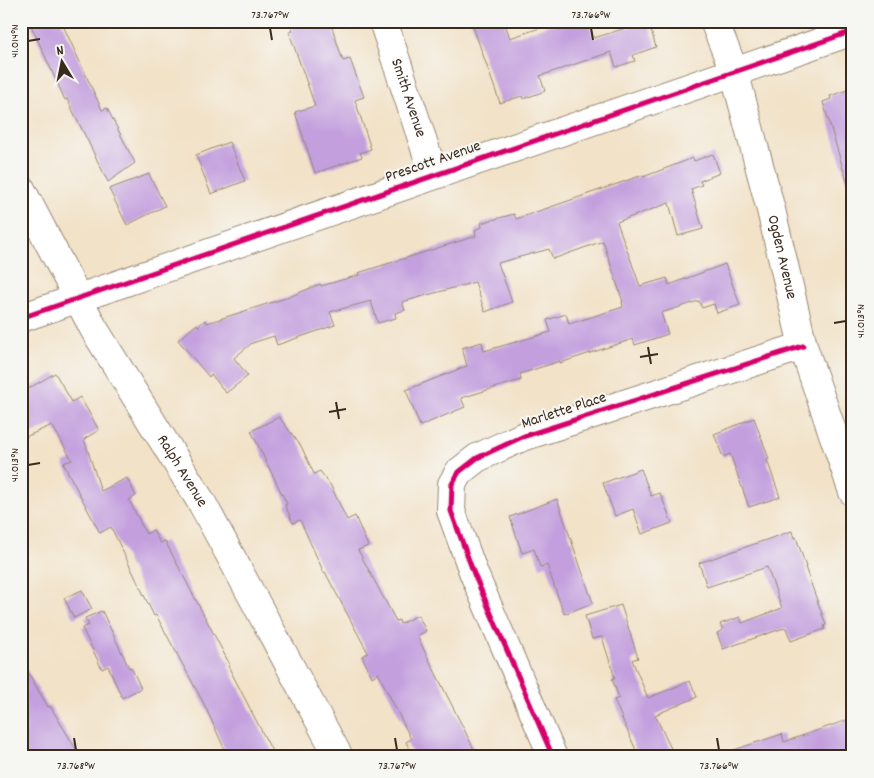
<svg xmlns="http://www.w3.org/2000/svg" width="874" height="778" viewBox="0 0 874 778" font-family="Dekko,sans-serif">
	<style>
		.building { fill: #c39fde }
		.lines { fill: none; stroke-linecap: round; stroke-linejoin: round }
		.minor-casing { stroke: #968673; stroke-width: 30 }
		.minor { stroke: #fff; stroke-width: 28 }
		.cycleway-casing { stroke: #f6f6f2; stroke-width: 8 }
		.cycleway { stroke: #d6006c; stroke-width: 5 }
		.ticks { fill: none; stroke: #3b2a1e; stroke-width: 2 }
		.labels { text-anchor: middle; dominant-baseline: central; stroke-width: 4; stroke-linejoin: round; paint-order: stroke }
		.street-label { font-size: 16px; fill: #3b2a1e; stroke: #f6f6f2 }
		.neatline { fill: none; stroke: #3b2a1e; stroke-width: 2 }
		.ticks-label { font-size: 12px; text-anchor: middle; fill: #3b2a1e }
	</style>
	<rect width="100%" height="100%" fill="#f6f6f2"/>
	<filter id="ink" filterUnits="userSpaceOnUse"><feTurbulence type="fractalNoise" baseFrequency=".02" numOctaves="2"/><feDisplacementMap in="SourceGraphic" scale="10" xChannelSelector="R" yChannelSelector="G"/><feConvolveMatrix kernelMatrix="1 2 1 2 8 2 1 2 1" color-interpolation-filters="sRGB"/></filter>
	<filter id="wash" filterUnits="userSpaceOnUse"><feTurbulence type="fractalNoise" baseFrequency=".0096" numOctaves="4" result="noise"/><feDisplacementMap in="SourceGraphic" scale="20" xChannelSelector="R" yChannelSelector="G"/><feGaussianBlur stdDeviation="1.12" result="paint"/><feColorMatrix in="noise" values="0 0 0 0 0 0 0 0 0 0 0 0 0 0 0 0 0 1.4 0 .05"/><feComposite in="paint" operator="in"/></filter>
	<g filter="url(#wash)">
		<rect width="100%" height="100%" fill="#f2e2c8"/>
		<g id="blocks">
			<path class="building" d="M29,21H61L102,110L107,108L135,163L108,182L67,99L65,100Z
				M290,21H330L343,61L350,59L364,97L355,100L371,149L360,153L362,157L315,173L295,112L315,106L289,32L293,31Z
				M471,21H504L510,38L561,21H588L594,38L648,21L656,47L633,55L635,61L616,67L611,52L540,76L545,91L523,99L522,96L500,103Z
				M853,88V184L848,185L823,102L831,99L830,96Z
				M229,142L245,181L211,194L196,155Z
				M713,154L720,173L700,181L702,185L691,189L703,229L678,236L669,203L617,222L640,286L667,278L669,285L725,264L740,305L717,313L714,304L702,308L699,301L661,313L668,334L635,345L633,339L560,363V361L520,374L521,380L461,398L465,407L420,426L406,390L467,366L462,348L482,342L484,351L551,332L547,320L566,314L569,324L623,307L622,302H623L603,241L553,259L549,249L498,263L512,302L485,312L475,282L402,302L405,310L395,313L396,318L378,323L371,301L330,312L335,325L277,345L274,336L252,343L234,358L248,376L226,393L211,374L209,377L178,340L197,324L198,326L205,320L207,323L289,297L320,284L321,286L359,275L358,273L476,236L475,230L482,227L481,223L514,214L516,219L643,175V177L693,158L694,161Z
				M149,174L165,206L127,225L109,189Z
				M55,373L72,402L80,397L99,430L84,439L101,491L127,478L136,496L129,500L146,534L153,530L160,543L165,541L230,665L228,666L275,757H228L204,704L156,615L154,616L111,527L100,533L63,463L72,460L52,425L21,439V393Z
				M279,417L301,446L314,474L320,471L331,486L347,520L355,516L368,546L358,550L396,621L399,620L400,624L418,615L426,631L417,636L478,757H414L406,742L411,739L378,673L372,677L362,656L368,653L325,572L324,573L300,520L293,523L285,505L287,504L251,431Z
				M754,418L769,459L767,460L780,497L749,507L730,454L723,457L714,434Z
				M641,469L651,496L660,493L672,523L642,534L633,509L615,516L603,483Z
				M557,499L593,603L564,614L547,565L540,567L534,549L522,553L510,517Z
				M792,531L794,538L796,537L806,567H805L826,625L824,626L825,629L791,641L786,628L781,629L723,649L717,633L723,630L720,624L740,617L742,623L782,608L767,567L707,587L699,563Z
				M82,590L92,609L74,618L64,598Z
				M621,605L638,658L632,660L648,698L690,681L697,697L655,715L675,757H639L614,700L619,698L612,679L615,678L602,637L592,639L585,616Z
				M102,611L129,668L131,667L141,688L122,698L108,666L102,669L82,628L89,625L85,618Z
				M21,660L48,707L50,706L81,757H21Z
				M853,718V754L845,757H726L725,753L782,734L784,742Z"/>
		</g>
	</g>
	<g filter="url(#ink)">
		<use href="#blocks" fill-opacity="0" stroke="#968673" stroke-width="1"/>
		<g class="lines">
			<defs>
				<g id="minor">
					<path id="s1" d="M383,21L434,175"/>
					<path id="s2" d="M714,21L734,71L771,210L803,346L853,492"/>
					<path id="s3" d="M21,189L94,329L202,503L339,757"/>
					<path d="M21,318L853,31"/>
					<path d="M553,757L474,574L451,511L452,484L459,472L477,458L522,437L803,346"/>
				</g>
			</defs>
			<use href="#minor" class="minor-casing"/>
			<use href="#minor" class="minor"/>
			<defs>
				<path id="cycleway" d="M21,318L853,31
					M553,757L474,574L451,511L452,484L459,472L477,458L522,437L803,346"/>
			</defs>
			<use href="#cycleway" class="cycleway-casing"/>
			<use href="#cycleway" class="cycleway"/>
		</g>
	</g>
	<path class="ticks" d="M270,28L272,40M591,28L593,40M28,41L40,39M834,323L846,321M648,347L651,364M640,357L658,354M336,402L339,419M329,412L346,409M28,465L40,463M74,738L76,750M395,738L397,750M717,738L719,750"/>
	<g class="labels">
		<g class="street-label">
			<text stroke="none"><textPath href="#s1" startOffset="81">Smith Avenue</textPath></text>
			<text transform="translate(433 162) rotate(-19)">Prescott Avenue</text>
			<text stroke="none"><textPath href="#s2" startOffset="246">Ogden Avenue</textPath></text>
			<text transform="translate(564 411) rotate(-18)">Marlette Place</text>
			<text stroke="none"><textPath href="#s3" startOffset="325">Ralph Avenue</textPath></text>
		</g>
	</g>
	<rect width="874" height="778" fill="none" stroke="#f6f6f2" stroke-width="55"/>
	<g transform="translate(62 62) rotate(350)" stroke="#f6f6f2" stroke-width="4" paint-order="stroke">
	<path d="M0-4L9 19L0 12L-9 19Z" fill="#3b2a1e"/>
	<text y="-8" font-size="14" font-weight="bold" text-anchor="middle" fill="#3b2a1e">N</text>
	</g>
	<rect x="28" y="28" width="818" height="722" class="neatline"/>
	<g class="ticks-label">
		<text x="270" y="18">73.767°W</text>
		<text x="591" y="18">73.766°W</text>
		<text transform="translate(14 41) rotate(-90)" y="4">41.014°N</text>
		<text transform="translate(860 321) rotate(-90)" y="4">41.013°N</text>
		<text transform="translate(14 465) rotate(-90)" y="4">41.013°N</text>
		<text x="76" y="769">73.768°W</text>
		<text x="397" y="769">73.767°W</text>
		<text x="719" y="769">73.766°W</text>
	</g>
</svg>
